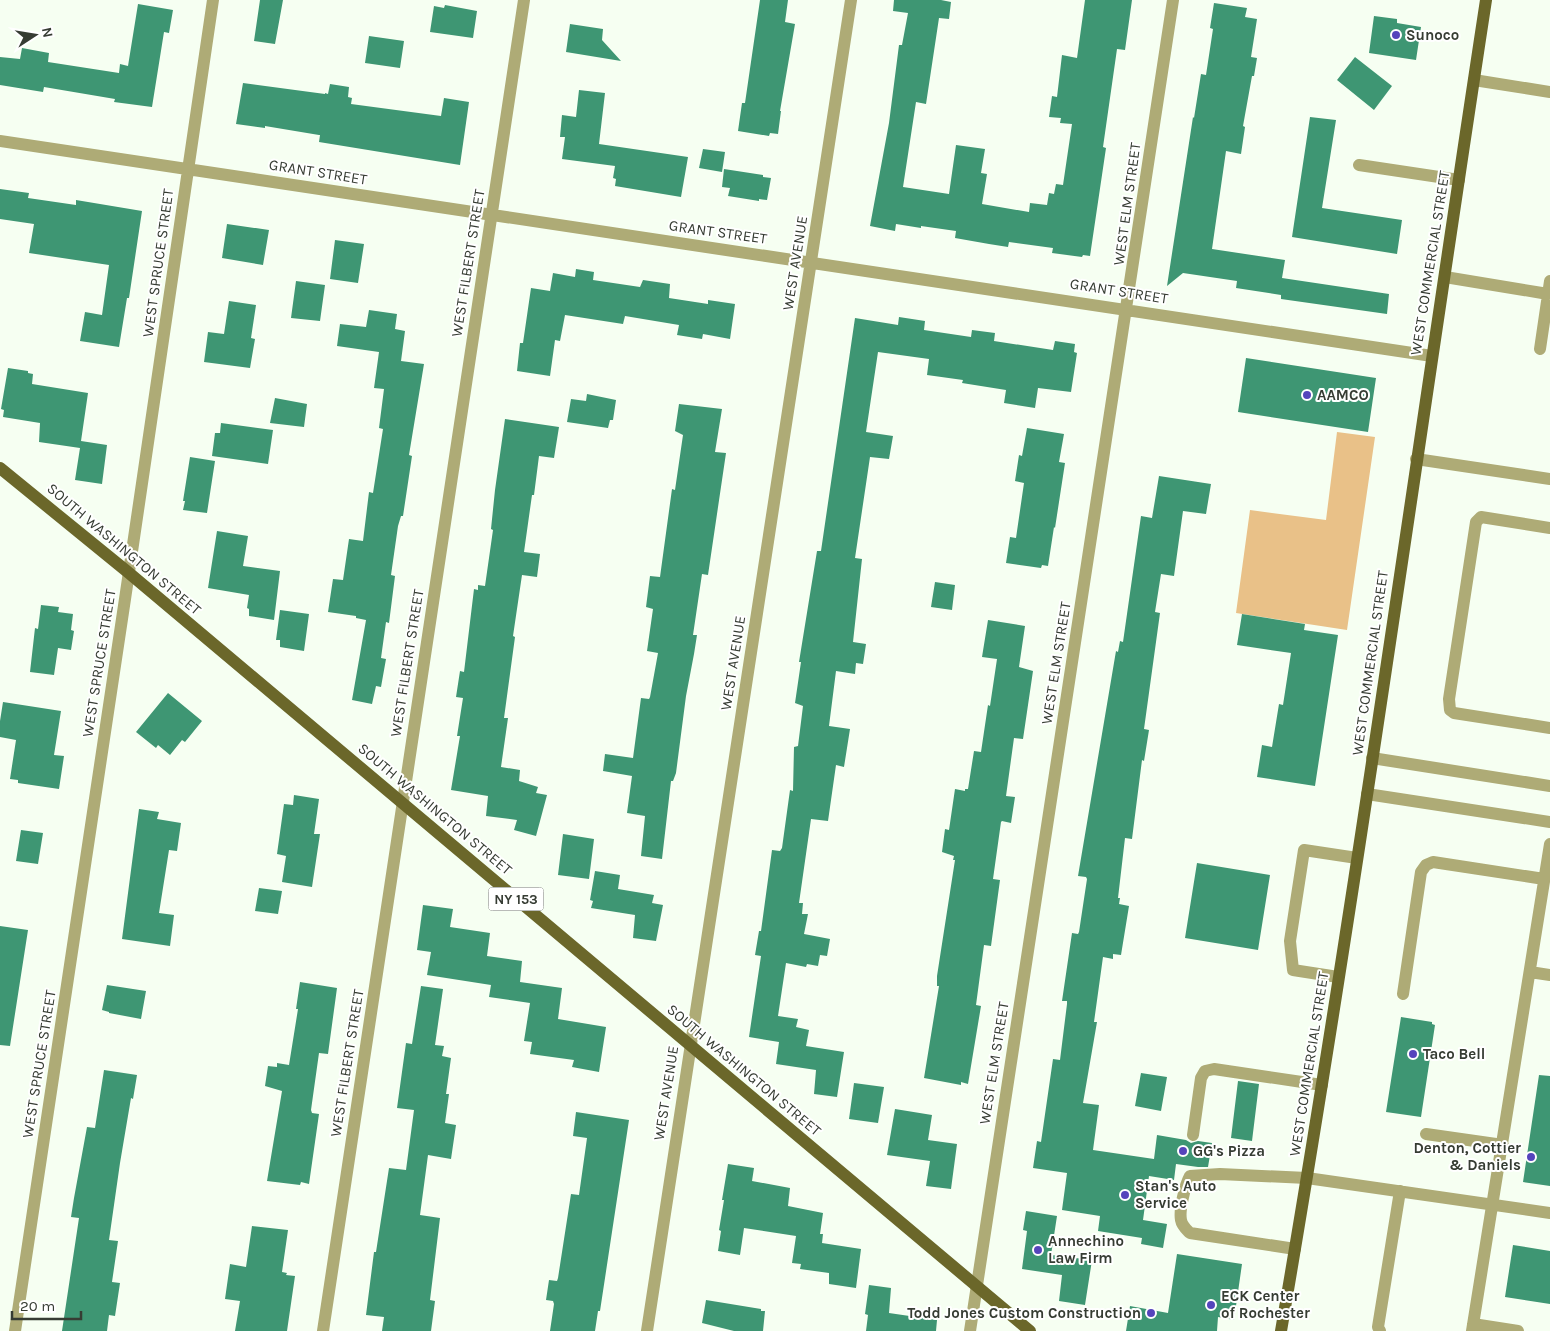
<svg xmlns="http://www.w3.org/2000/svg" width="1550" height="1331" viewBox="0 0 1550 1331" font-family="Karla,sans-serif">
	<style>
		.green { fill: #e9c188 }
		.building { fill: #3e9673 }
		.lines { fill: none; stroke-linecap: round; stroke-linejoin: round }
		.minor { stroke: #aeab76; stroke-width: 12 }
		.major { stroke: #6b672a; stroke-width: 12 }
		.poi-dot { fill: #5544bc; stroke: #fff; stroke-width: 2 }
		.labels { text-anchor: middle; dominant-baseline: central; stroke-width: 4; stroke-linejoin: round; paint-order: stroke }
		.shield { fill: #fff; stroke: #727670; stroke-width: 1 }
		.shield-label { font-size: 14px; font-weight: bold; fill: #363c33 }
		.poi-label { font-size: 15px; font-weight: bold; fill: #363c33; stroke: #fff; text-anchor: start }
		.street-label { font-size: 15px; fill: #363c33; stroke: #fff }
	</style>
	<rect width="100%" height="100%" fill="#f6fff2"/>
	<path class="green" d="M1337,432L1375,437L1347,630L1236,613L1250,510L1326,520Z"/>
	<path class="building" d="M260,0H283L275,44L254,41Z
		M760,0H788L785,22L795,24L780,111H781L778,134L770,133L769,136L738,131L742,103H745Z
		M894,0H941L951,2L949,19L939,18L926,104L916,102L903,187L949,194L956,145L985,149L981,173L987,174L982,204L1029,212L1030,203L1047,205L1049,193L1054,194L1056,184L1063,185L1072,124L1060,123L1061,118L1049,117L1052,96L1057,97L1062,55L1077,58L1085,0H1132L1125,50L1117,49L1103,147L1106,148L1090,256L1083,255L1082,257L1052,253L1053,248L1009,242L1008,247L989,244L955,238L956,231L921,226V228L896,224L895,231L870,226L889,123L899,45H902L908,13L893,11Z
		M1214,3L1247,8L1245,17L1257,19L1251,57L1257,58L1254,76H1252L1243,126L1245,127L1241,154L1226,151L1212,249L1285,260L1282,278L1389,294L1387,314L1281,299V295L1236,288L1237,281L1183,273L1167,286L1193,117L1194,118L1201,74L1206,75L1213,29L1210,28Z
		M138,4L173,10L169,33L164,32L152,107L114,102L115,99L44,87L43,92L0,85V57L20,59L22,48L49,53L48,62L119,73L120,64L128,66Z
		M445,5L477,11L473,38L430,32L434,6L444,8Z
		M1374,16L1397,19V23L1421,27L1416,60L1369,53Z
		M570,24L603,29L602,40L621,61L566,52Z
		M369,36L404,41L400,68L365,63Z
		M1355,57L1392,86L1374,110L1337,80Z
		M243,83L325,94V93L328,94L330,84L349,87L348,97L352,98L351,104L441,116L444,98L469,102L460,165L319,142L320,135H319L265,126V128L236,124Z
		M579,90L605,93L599,144L688,157L681,197L615,186L616,179L613,178L615,166L562,159L565,137H560L562,115L576,117Z
		M1310,117L1336,120L1322,208L1402,220L1397,254L1292,237Z
		M703,149L725,152L722,172L699,168Z
		M724,169L763,175V177L771,178L767,200L759,199V201L728,196L730,188L722,187Z
		M0,189L29,193L28,198L76,205V200L142,211L129,298H127L119,347L80,341L85,312L102,315L109,265L29,253L34,224L0,219Z
		M227,224L269,230L263,265L222,258Z
		M335,240L364,244L358,283L330,279Z
		M576,269L594,272L593,280L640,287L643,280L670,284L669,298L708,304V300L735,304L730,339L703,334L702,339L677,335L679,325L625,316L623,324L565,315L560,341L555,340L550,376L517,371L520,343H523L531,288L550,291L553,273L575,277Z
		M296,281L325,285L320,321L291,318Z
		M229,301L256,305L251,338L255,339L250,368L204,362L208,332L224,334Z
		M369,310L397,314L395,329L405,331L401,361L424,364L409,455L412,456L403,516H401L398,526L391,575L395,576L389,623L386,622L381,658L386,659L381,687L376,686L372,704L352,700L366,620L356,618V616L328,612L333,579L343,580L349,539L363,541L369,492L373,493L383,429L379,428L384,389L374,388L379,352L337,346L340,324L366,327Z
		M899,317L925,321L924,330L971,337L972,330L995,333L994,341L1053,350L1055,341L1075,344L1074,352L1077,353L1071,392L1038,388L1035,408L1004,403L1006,390L962,383L963,380L927,375L929,359L878,352L866,432L893,436L889,459L870,457L855,558L862,559L853,642L866,644L863,664L856,663L855,674L836,671L829,726L850,729L844,767L836,765L828,821L811,819L799,903H803L802,914H808L804,934L830,939L827,956L820,955L818,966L807,964L806,967L786,963L778,1016L798,1019L796,1027L809,1030L806,1046L844,1052L837,1097L814,1094L816,1070L776,1064L779,1042L749,1037L761,956L755,955L759,931H761L772,850L780,851L782,848L790,790L793,791L794,747L798,746L803,706L795,703L801,662H799L817,551H821L855,318L898,325Z
		M1246,358L1376,378L1368,432L1238,412Z
		M8,368L28,371V373L33,374L32,384L88,393L81,441L107,445L102,484L75,480L80,448L39,442L40,423L3,417L4,410L1,409Z
		M587,394L616,400L613,420H610L608,428L567,422L571,399L586,401Z
		M275,398L307,404L304,427L270,423Z
		M679,404L722,409L715,452L726,453L708,575L702,574L693,635H697L694,654L686,696L676,773L673,781H671L662,859L641,856L645,816L627,813L632,776L603,771L605,754L633,758L641,698L649,699L650,697L658,653L647,651L653,609L646,607L650,576L660,577L672,489L675,490L683,435L675,431Z
		M505,419L559,427L554,458L539,456L534,495H532L524,552L540,554L537,577L522,575L513,636L515,637L504,718H508L501,767L520,770L519,781L538,787L536,793L547,795L536,836L514,830L517,820L486,816L488,796L451,790L460,736H457L463,698L456,697L460,671L464,672L474,589L478,590V585L485,586L493,530L491,529L495,490Z
		M221,423L273,430L268,464L212,456L215,433H220Z
		M1027,428L1064,434L1059,462L1065,463L1055,528L1054,527L1048,566L1042,565L1041,568L1006,563L1010,537L1016,538L1024,483L1015,481L1019,455L1022,456Z
		M190,457L215,461L207,513L183,510L185,501H183Z
		M1159,476L1211,484L1206,514L1183,511L1174,576L1161,574L1155,612L1160,613L1144,729L1149,730L1144,761L1142,760L1132,839L1125,838L1118,898H1120L1119,904L1129,906L1121,955L1113,954V959L1103,957L1094,1022H1097L1083,1103L1099,1105L1093,1150L1154,1159L1157,1135L1186,1140L1191,1143L1198,1141L1212,1143L1208,1167H1198L1176,1164L1174,1180L1149,1176L1143,1220L1167,1224L1163,1248L1141,1244L1142,1238L1098,1231L1100,1216L1062,1210L1067,1173L1033,1168L1037,1141L1041,1142L1053,1059L1060,1060L1067,1004V1001H1062L1072,933L1078,934L1079,932L1087,879L1086,877L1078,876L1116,651L1118,652L1120,641L1123,642L1141,516L1152,518Z
		M217,531L248,536L243,566L280,571L274,620L249,616V609L247,608L249,595L208,588Z
		M935,582L955,585L952,610L931,607Z
		M41,605L59,607L58,612L73,614L71,630L74,631L71,650L58,648L54,675L30,672L35,628L38,629Z
		M280,610L309,614L304,651L280,647V640H276Z
		M1242,614L1305,624L1304,630L1338,635L1315,786L1257,777L1262,745L1272,747L1279,704L1283,705L1291,653L1237,645Z
		M988,620L1025,626L1019,667L1033,671L1023,739L1014,738L1006,796L1015,797L1011,823L1002,821L1001,822L993,879L1000,880L991,946L984,945L976,1005L981,1006L968,1084L961,1082V1085L924,1078L939,986H937V976L955,860H953L954,856L942,852L945,829L949,830L955,789L965,791V789H968L974,751L981,752L988,705L990,706L997,659L982,657Z
		M168,693L202,721L185,742L182,740L170,755L158,745L156,748L136,732Z
		M3,702L61,711L54,755L64,756L59,789L18,783V780L10,779L16,740L0,737V721Z
		M294,795L319,799L314,834H320L312,887L282,882L286,856L277,854L284,804L293,805Z
		M139,809L159,812L157,819L181,823L177,851L169,850L159,913L174,915L170,946L122,939Z
		M21,830L43,833L38,864L16,861Z
		M563,834L594,839L589,879L558,875Z
		M1197,863L1270,875L1258,950L1185,938Z
		M595,871L620,875L618,889L654,895L652,903L663,905L656,941L633,938L635,915L591,908L593,901L590,900Z
		M259,888L282,891L278,914L255,911Z
		M423,905L453,909L450,927L490,933L487,956L522,961L520,982L562,988L558,1019L606,1027L599,1072L572,1067L574,1060L530,1054L532,1042L524,1041L530,1003L489,997L491,985L427,975L431,952L417,950Z
		M0,926L28,930L10,1046L0,1045Z
		M300,982L337,988L328,1054L319,1053L311,1110L312,1113L319,1114L309,1184L301,1182L300,1185L267,1181L282,1091L265,1086L268,1066L277,1067V1063L289,1065L298,1009H296Z
		M107,985L146,991L141,1019L109,1013V1012L102,1010Z
		M421,986L443,989L435,1045L444,1046L442,1056L451,1058L446,1094H449L445,1123L456,1125L451,1159L428,1155L420,1215L440,1218L430,1300L435,1301L431,1331H382L384,1317L366,1315L374,1252H376L389,1168L406,1170L414,1110L397,1108L406,1043L412,1044Z
		M1401,1017L1432,1022V1024L1435,1025L1421,1117L1386,1112Z
		M104,1070L137,1075L133,1099L131,1098L120,1163L109,1240L118,1241L112,1282L120,1283L115,1316L109,1315L107,1331H62L79,1218L71,1217L74,1198L87,1127L95,1128Z
		M1141,1073L1167,1077L1161,1111L1135,1106Z
		M1539,1075L1550,1076V1186L1523,1182Z
		M1238,1081L1259,1084L1252,1141L1231,1138Z
		M854,1083L884,1087L878,1123L849,1119Z
		M895,1109L932,1115L928,1140L957,1144L951,1189L926,1186L930,1161L887,1155Z
		M576,1112L629,1120L600,1311H598L595,1331H550L554,1304L553,1301L546,1300L549,1280L557,1281L558,1278L571,1194L579,1195L587,1138L573,1136Z
		M728,1164L754,1168L752,1181L790,1188L788,1206L823,1213L820,1234H823L822,1243L861,1249L856,1288L829,1284V1273L800,1269L801,1264L792,1263L796,1236L744,1228L740,1255L718,1251L721,1231L719,1230L724,1200H722Z
		M1026,1211L1057,1216L1051,1255L1092,1260L1085,1305L1059,1301L1062,1275L1022,1269L1027,1231L1023,1230Z
		M252,1226L288,1230L282,1272L287,1273L286,1275L295,1276L287,1331H235L240,1301L225,1299L230,1264L246,1267Z
		M1513,1245L1550,1251V1304L1505,1297Z
		M1177,1254L1242,1264L1234,1320L1218,1317L1217,1331H1126L1130,1306L1168,1313Z
		M869,1285L891,1288L889,1313L937,1320L936,1331H866L868,1315L865,1314Z
		M706,1300L761,1309V1311H765L763,1331H734L702,1323Z"/>
	<g class="lines">
		<path class="minor" d="M1474,80L1550,92
			M0,141L1432,356
			M1359,165L1459,180
			M1445,277L1548,294
			M1540,349L1550,281
			M1416,459L1550,479
			M1550,528L1481,517L1476,522L1449,699L1450,710L1454,713L1550,728
			M1372,758L1550,786
			M1367,794L1550,822
			M1530,972L1550,975
			M1338,977L1293,970L1290,941L1304,850L1357,858
			M1403,994L1421,872L1426,865L1433,862L1544,879
			M1426,1134L1503,1145
			M1193,1135L1201,1078L1205,1071L1214,1069L1322,1085
			M1295,1249L1190,1233C1186,1229 1182,1226 1181,1220C1179,1210 1185,1185 1190,1176L1220,1174L1307,1178L1550,1213
			M1473,1324L1518,1331
			M15,1331L125,599L213,0
			M323,1331L524,0
			M647,1331L851,0
			M970,1331L1173,0
			M1380,1331L1378,1327L1400,1191
			M1472,1331L1550,844"/>
		<path class="major" d="M0,468L129,573L1030,1331
			M1281,1331C1357,889 1418,444 1486,0"/>
	</g>
	<g class="poi-dot">
		<circle cx="1396" cy="35" r="5"/>
		<circle cx="1307" cy="395" r="5"/>
		<circle cx="1413" cy="1054" r="5"/>
		<circle cx="1183" cy="1151" r="5"/>
		<circle cx="1531" cy="1157" r="5"/>
		<circle cx="1125" cy="1195" r="5"/>
		<circle cx="1038" cy="1250" r="5"/>
		<circle cx="1211" cy="1305" r="5"/>
		<circle cx="1151" cy="1313" r="5"/>
	</g>
	<g class="labels">
		<rect class="shield" x="488.5" y="887.5" width="55" height="23" rx="4"/>
		<g class="shield-label">
			<text x="516" y="899">NY 153</text>
		</g>
		<g class="poi-label">
			<text x="1406" y="35">Sunoco</text>
			<text x="1317" y="395">AAMCO</text>
			<text x="1423" y="1054">Taco Bell</text>
			<text x="1521" y="1148" text-anchor="end">Denton, Cottier<tspan x="1521" dy="17">&amp; Daniels</tspan></text>
			<text x="1193" y="1151">GG's Pizza</text>
			<text x="1135" y="1186">Stan's Auto<tspan x="1135" dy="17">Service</tspan></text>
			<text x="1048" y="1241">Annechino<tspan x="1048" dy="17">Law Firm</tspan></text>
			<text x="1221" y="1296">ECK Center<tspan x="1221" dy="17">of Rochester</tspan></text>
			<text x="1141" y="1313" text-anchor="end">Todd Jones Custom Construction</text>
		</g>
		<g class="street-label">
			<text transform="translate(318 172) rotate(9)">GRANT STREET</text>
			<text transform="translate(1127 204) rotate(-82)">WEST ELM STREET</text>
			<text transform="translate(718 232) rotate(8)">GRANT STREET</text>
			<text transform="translate(158 263) rotate(-82)">WEST SPRUCE STREET</text>
			<text transform="translate(468 263) rotate(-81)">WEST FILBERT STREET</text>
			<text transform="translate(795 263) rotate(-81)">WEST AVENUE</text>
			<text transform="translate(1430 263) rotate(-81)">WEST COMMERCIAL STREET</text>
			<text transform="translate(1119 291) rotate(9)">GRANT STREET</text>
			<text transform="translate(124 549) rotate(40)">SOUTH WASHINGTON STREET</text>
			<text transform="translate(99 663) rotate(-81)">WEST SPRUCE STREET</text>
			<text transform="translate(407 663) rotate(-81)">WEST FILBERT STREET</text>
			<text transform="translate(733 663) rotate(-81)">WEST AVENUE</text>
			<text transform="translate(1056 663) rotate(-81)">WEST ELM STREET</text>
			<text transform="translate(1370 663) rotate(-82)">WEST COMMERCIAL STREET</text>
			<text transform="translate(435 809) rotate(40)">SOUTH WASHINGTON STREET</text>
			<text transform="translate(347 1063) rotate(-81)">WEST FILBERT STREET</text>
			<text transform="translate(994 1063) rotate(-81)">WEST ELM STREET</text>
			<text transform="translate(39 1064) rotate(-81)">WEST SPRUCE STREET</text>
			<text transform="translate(1309 1064) rotate(-81)">WEST COMMERCIAL STREET</text>
			<text transform="translate(744 1070) rotate(40)">SOUTH WASHINGTON STREET</text>
			<text transform="translate(666 1093) rotate(-81)">WEST AVENUE</text>
		</g>
	</g>
	<g transform="translate(35 35) rotate(78)" stroke="#ffffff" stroke-width="4" paint-order="stroke">
	<path d="M0-4L9 19L0 12L-9 19Z" fill="#363c33"/>
	<text y="-8" font-size="14" font-weight="bold" text-anchor="middle" fill="#363c33">N</text>
	</g>
	<path d="M12 1311v8h69v-8" fill="none" stroke="#363c33" stroke-width="2.5"/>
	<text x="20" y="1311" font-size="15" fill="#363c33" stroke="#ffffff" stroke-width="4" paint-order="stroke">20 m</text>
</svg>
